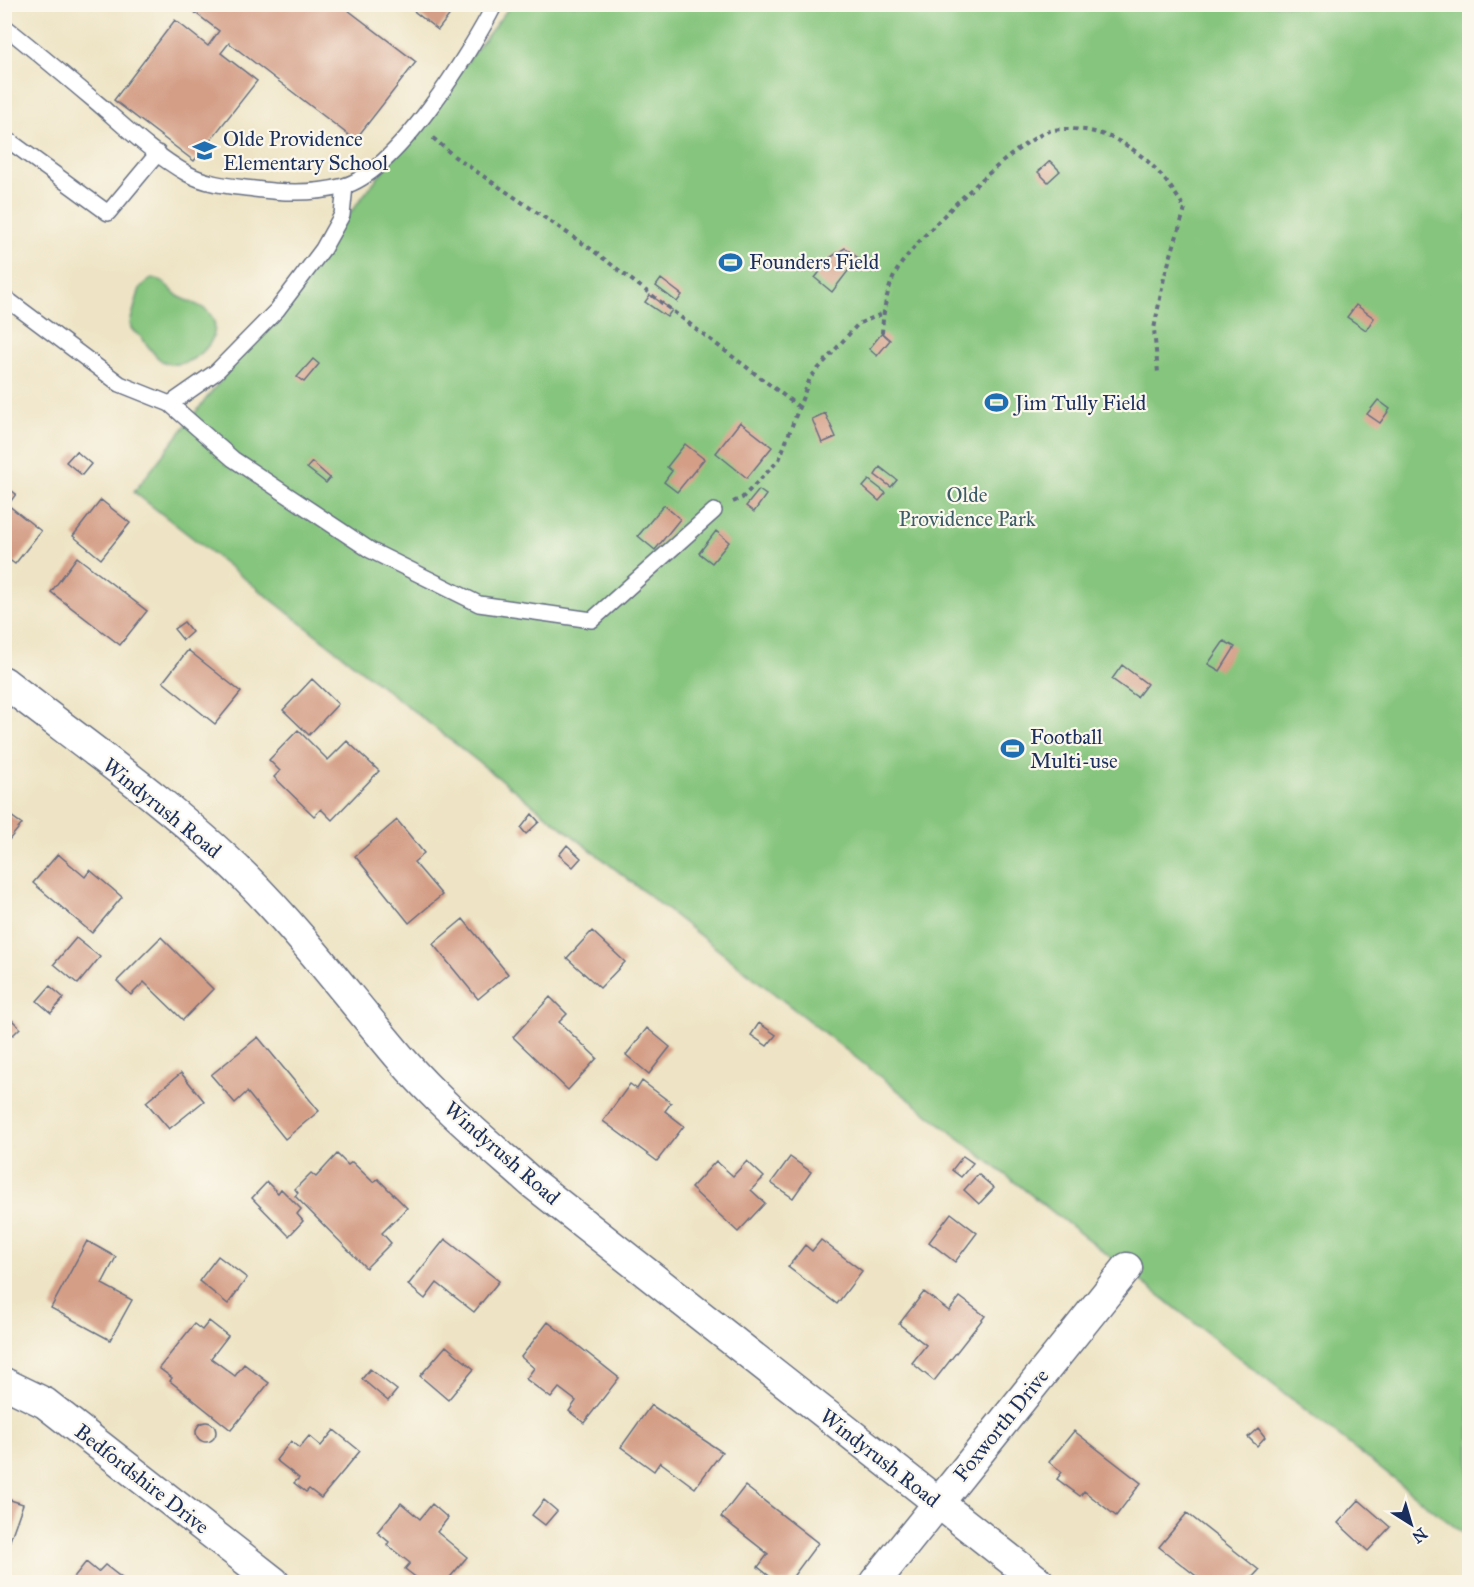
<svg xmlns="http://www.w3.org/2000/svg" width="1474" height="1587" viewBox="0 0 1474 1587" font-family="'IM FELL Great Primer',serif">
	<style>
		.green { fill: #85c57d; stroke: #507a6e; stroke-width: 1.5 }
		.building { fill: #d49e86 }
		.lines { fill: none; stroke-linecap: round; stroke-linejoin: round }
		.service-casing { stroke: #656e82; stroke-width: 18 }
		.minor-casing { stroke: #656e82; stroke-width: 33 }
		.path { stroke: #656e82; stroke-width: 4; stroke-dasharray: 4.5 4.5; stroke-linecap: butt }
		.service { stroke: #fff; stroke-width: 15 }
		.minor { stroke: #fff; stroke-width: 30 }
		.labels { text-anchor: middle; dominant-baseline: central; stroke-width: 4.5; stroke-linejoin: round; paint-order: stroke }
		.poi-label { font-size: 21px; fill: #1b2f5e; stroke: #fbf7ec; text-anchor: start }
		.park-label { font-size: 21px; fill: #3b5c67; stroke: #fbf7ec }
		.street-label { font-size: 21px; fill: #1b2f5e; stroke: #fbf7ec }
	</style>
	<rect width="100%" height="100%" fill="#fbf7ec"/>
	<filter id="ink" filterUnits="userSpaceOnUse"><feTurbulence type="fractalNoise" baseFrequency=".0167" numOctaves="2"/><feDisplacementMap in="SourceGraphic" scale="12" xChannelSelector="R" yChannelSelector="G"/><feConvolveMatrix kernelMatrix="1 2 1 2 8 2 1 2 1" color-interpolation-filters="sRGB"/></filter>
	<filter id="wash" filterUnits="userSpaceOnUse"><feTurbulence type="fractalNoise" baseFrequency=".008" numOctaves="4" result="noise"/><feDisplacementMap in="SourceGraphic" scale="24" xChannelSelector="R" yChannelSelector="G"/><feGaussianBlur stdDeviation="1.35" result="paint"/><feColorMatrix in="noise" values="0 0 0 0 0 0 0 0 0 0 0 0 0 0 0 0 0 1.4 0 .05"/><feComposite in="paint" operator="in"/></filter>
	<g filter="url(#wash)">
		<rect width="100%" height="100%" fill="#eee4c5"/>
		<path class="green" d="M511,5H1469V1538L134,492Z
			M152,278C164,279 169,289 178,296C186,301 198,304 206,310C234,334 188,376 162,361C153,355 148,345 141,337C137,333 134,333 131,328L130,323L140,288Z"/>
		<g id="blocks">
			<path class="building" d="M413,4H458L438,30L410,8Z
				M185,5H346L344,7L416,62L355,140L229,43L221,53L257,81L194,161L114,100L175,20L208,46L219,31Z
				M1050,161L1060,171L1048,182L1038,172Z
				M845,248L858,258L832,292L815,278L831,257Z
				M661,279L682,295L677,302L656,286Z
				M650,295L672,310L667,317L645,302Z
				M1356,305L1374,318L1366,330L1347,317Z
				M882,333L890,340L877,356L869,349Z
				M313,359L319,364L304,382L297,377Z
				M1378,400L1390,409L1380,423L1367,414Z
				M825,413L836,437L822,443L812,419Z
				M740,422L772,447L747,478L716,453Z
				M685,444L704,459L677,492L664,482L672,471L667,467Z
				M76,451L91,464L82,475L66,462Z
				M312,462L330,478L326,483L307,468Z
				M880,467L897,480L891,487L875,475Z
				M869,480L886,493L879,501L863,487Z
				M4,485L16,494L8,505L41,531L15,564L4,556Z
				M759,490L766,495L754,512L746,506Z
				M101,500L130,523L101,559L73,536Z
				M664,505L680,519L655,550L638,536Z
				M716,531L729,542L712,563L699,553Z
				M77,557L147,611L120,645L51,592Z
				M184,622L192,632L183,640L174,629Z
				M1224,641L1235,647L1220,671L1208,664Z
				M188,650L241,692L215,724L163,682Z
				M1122,665L1147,684L1137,697L1112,679Z
				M312,679L338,704L309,735L283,710Z
				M298,730L328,760L347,741L379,771L332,820L321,809L314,816L274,777L280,771L269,760Z
				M4,811L22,824L4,846Z
				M532,814L539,822L526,834L521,828Z
				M397,820L424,853L414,862L442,895L409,923L355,856Z
				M567,845L581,858L573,867L559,855Z
				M58,854L85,877L90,870L122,897L92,933L33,883Z
				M463,919L508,974L478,999L433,944Z
				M592,931L625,962L600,988L567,958Z
				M161,937L213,989L183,1020L144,982L131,995L117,981Z
				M76,938L100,957L78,984L54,964Z
				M50,986L64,998L51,1013L37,1001Z
				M550,997L567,1014L559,1022L597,1058L568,1090L513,1037Z
				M12,1020L20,1028L13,1035L5,1028Z
				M759,1023L776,1035L767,1046L751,1035Z
				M647,1028L670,1047L649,1074L626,1055Z
				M258,1037L319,1111L285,1139L247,1092L235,1103L211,1075Z
				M181,1073L204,1101L169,1129L146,1102Z
				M642,1081L671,1103L665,1111L684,1126L657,1161L603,1121L630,1084L637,1089Z
				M337,1154L348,1165L352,1162L373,1182L378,1179L407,1208L382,1233L391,1243L366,1268L295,1196L298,1193L295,1189L311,1173L316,1177Z
				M963,1156L973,1163L961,1177L952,1170Z
				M790,1157L811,1172L793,1198L771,1183Z
				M716,1161L733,1176L747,1161L764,1177L751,1190L765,1203L738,1232L691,1188Z
				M978,1174L994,1188L979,1204L964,1190Z
				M267,1182L278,1193L281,1189L301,1209L297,1214L303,1221L289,1236L252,1198Z
				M951,1213L977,1233L955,1262L929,1242Z
				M445,1239L499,1281L474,1312L437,1283L425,1299L408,1285Z
				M821,1240L862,1271L837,1304L788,1267L805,1245L812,1251Z
				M87,1241L116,1257L102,1284L132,1300L110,1340L51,1308Z
				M218,1256L247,1278L228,1304L199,1281Z
				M924,1292L949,1311L960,1297L985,1316L934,1381L912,1363L926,1345L899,1324Z
				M209,1321L228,1336L211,1358L235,1376L244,1364L269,1383L231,1430L170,1381L172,1378L159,1368L194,1324L202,1330Z
				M548,1322L619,1378L584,1423L569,1411L576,1401L559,1388L551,1398L526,1379L534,1368L521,1357Z
				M446,1346L474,1369L448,1400L420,1376Z
				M370,1369L397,1390L388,1401L362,1379Z
				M651,1405L722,1452L695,1488L660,1462L654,1471L621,1447Z
				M196 1432a10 10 0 1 1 20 0a10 10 0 1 1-20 0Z
				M1258,1428L1265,1437L1257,1446L1248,1437Z
				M334,1430L360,1451L321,1498L309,1489L306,1492L294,1483L299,1478L276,1460L291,1441L299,1448L309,1436L321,1446Z
				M1074,1431L1141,1483L1116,1516L1084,1491L1080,1496L1057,1479L1062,1472L1049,1462Z
				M745,1486L818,1543L789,1582H777L758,1567L768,1554L721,1517Z
				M4,1498L23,1504L9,1543L4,1541Z
				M544,1500L557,1511L545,1525L532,1515Z
				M1359,1500L1390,1527L1368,1551L1338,1523Z
				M401,1503L420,1519L432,1504L448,1518L437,1532L467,1557L446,1582H422L405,1569L410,1563L387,1545L389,1542L377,1532Z
				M1187,1513L1259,1570L1248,1582H1204L1159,1547Z
				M86,1562L98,1572L105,1565L127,1582H70Z"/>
		</g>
	</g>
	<g filter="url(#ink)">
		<use href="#blocks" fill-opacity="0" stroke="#656e82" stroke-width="1.5"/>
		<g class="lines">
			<defs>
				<path id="service" d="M4,26C37,52 70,80 102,107C128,130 157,157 188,174C208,185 231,186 254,189C283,193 315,194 344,186C397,171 470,53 495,4
					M4,137L108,213L158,153
					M4,297L120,384L170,404L216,372L277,310L323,249L342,215L345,186
					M170,404L233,459L370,550L479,604L592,620L714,511"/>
				<path id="minor" d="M4,682C85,745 172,805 245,877C302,934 350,999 402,1060C441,1105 487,1143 531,1182L1039,1582
					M4,1383L45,1403L274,1582
					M875,1582L1127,1268"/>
			</defs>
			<use href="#service" class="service-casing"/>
			<use href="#minor" class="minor-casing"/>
			<path class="path" d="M433,138L455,157L591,249L799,407
				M882,333C883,314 886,293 894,276C903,255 948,211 966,194C987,175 1023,141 1049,131C1060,128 1075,129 1085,130C1131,138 1162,170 1185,209L1164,278L1154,329L1158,373
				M733,502L742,498L779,460L810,378L858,324L884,313"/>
			<use href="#service" class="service"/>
			<use href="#minor" class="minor"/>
		</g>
	</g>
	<defs>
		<symbol id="school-bare" viewBox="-9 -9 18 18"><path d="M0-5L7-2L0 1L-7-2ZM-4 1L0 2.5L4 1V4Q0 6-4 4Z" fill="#1f6fb2" stroke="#fbf7ec" stroke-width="2.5" paint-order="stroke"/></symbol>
		<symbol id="stadium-bare" viewBox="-9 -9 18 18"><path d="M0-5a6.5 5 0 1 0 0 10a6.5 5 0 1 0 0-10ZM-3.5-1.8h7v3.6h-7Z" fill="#1f6fb2" stroke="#fbf7ec" stroke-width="2.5" paint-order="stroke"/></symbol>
	</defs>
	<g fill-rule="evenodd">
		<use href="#school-bare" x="188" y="134" width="33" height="33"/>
		<use href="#stadium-bare" x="714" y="246" width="33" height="33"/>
		<use href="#stadium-bare" x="980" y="386" width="33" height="33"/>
		<use href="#stadium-bare" x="996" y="732" width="33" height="33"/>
	</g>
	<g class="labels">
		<g class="poi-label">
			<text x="223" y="139">Olde Providence<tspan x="223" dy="24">Elementary School</tspan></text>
			<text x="749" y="262">Founders Field</text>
			<text x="1015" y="403">Jim Tully Field</text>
			<text x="1030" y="737">Football<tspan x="1030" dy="24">Multi-use</tspan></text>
		</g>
		<g class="park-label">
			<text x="967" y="495">Olde<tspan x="967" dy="24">Providence Park</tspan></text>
		</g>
		<g class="street-label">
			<text transform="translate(162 808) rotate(39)">Windyrush Road</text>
			<text transform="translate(502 1153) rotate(41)">Windyrush Road</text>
			<text transform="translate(1001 1425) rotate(-51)">Foxworth Drive</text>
			<text transform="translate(880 1458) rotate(38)">Windyrush Road</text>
			<text transform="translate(142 1479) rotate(38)">Bedfordshire Drive</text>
		</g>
	</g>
	<rect width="1474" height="1587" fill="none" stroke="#fbf7ec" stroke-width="24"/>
	<g transform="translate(1411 1524) rotate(143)" stroke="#fbf7ec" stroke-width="4.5" paint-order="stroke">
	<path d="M0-4.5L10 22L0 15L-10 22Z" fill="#1b2f5e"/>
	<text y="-9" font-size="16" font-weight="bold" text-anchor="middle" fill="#1b2f5e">N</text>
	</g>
</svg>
